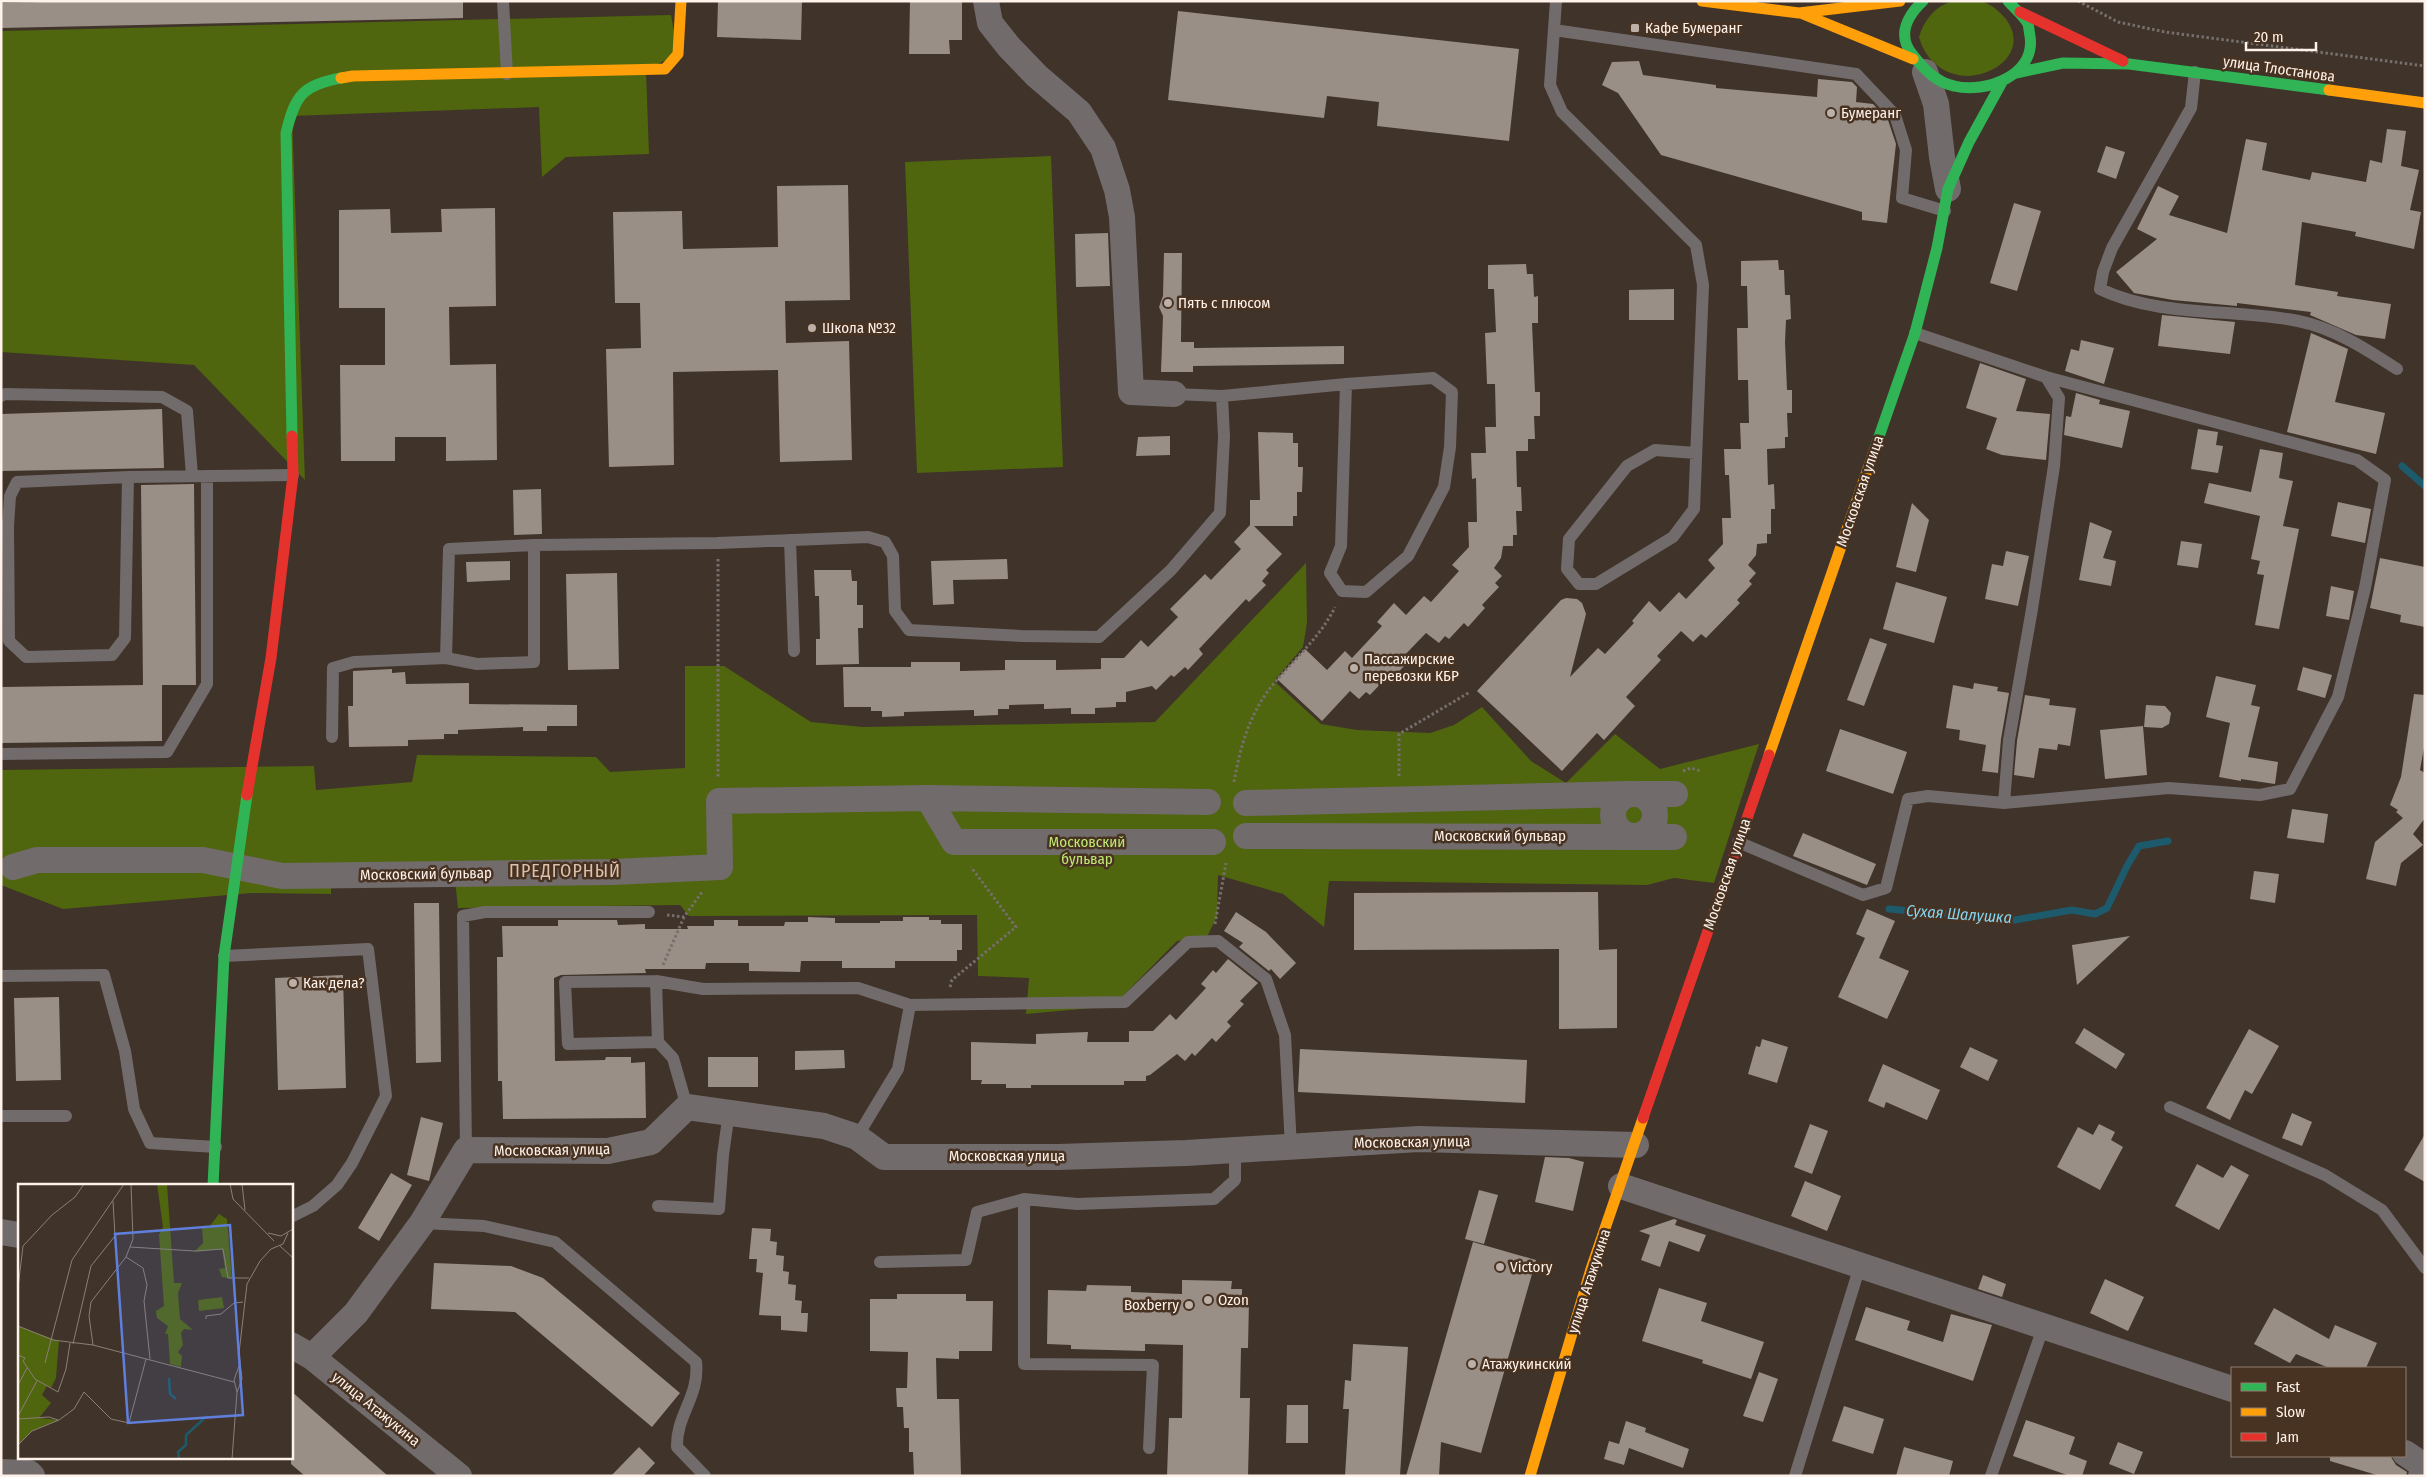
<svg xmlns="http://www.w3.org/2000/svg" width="2426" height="1477" viewBox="0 0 2426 1477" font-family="'Fira Sans Condensed',sans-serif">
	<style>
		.green { fill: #4f650e }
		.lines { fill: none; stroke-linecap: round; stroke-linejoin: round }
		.stream { stroke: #1d5a6c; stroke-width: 7 }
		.building { fill: #9a8f86 }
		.path { stroke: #766f6c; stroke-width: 3; stroke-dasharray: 2.5 2.5; stroke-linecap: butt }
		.lane { stroke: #716b6b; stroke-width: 12 }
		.street { stroke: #716b6b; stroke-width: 26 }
		.fast { stroke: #30b455; stroke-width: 11 }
		.slow { stroke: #ff9f0a; stroke-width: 11 }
		.jam { stroke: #e5322d; stroke-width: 11 }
		.poi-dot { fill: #bbafa7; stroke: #483221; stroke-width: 2 }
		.labels { text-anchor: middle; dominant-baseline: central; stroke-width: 5; stroke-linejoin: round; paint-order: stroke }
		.poi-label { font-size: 15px; fill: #fef2ea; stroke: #483221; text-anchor: start }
		.street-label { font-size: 15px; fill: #fef2ea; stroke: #483221 }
		.park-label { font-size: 15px; fill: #bfe873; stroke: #483221 }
		.water-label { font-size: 16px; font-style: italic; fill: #82d5f3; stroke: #483221 }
		.quarter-label { font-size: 18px; letter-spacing: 1px; fill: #dcc1ac; stroke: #483221 }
		.inset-river { fill: none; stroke: #1d5a6c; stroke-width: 2.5 }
		.inset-road { fill: none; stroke: #8b7f77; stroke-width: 1 }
		.view { fill: #607fdd; fill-opacity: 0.15; stroke: #607fdd; stroke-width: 2.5 }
		.inset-edge { fill: none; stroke: #fef2ea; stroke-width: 2.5 }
	</style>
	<rect width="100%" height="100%" fill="#3f332a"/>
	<path class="green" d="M1953,1C1962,1 1975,0 1983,2C1992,5 1999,11 2005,18C2033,53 1987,84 1954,74C1936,69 1924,55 1919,37C1924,20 1935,6 1953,1Z
		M671,15L678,54L646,70L649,154L566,157L542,177L539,107L292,116L305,480L194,365L1,352V31Z
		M1051,156L1063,467L917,473L905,162Z
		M1306,563L1307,623L1303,647L1274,681L1321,724L1357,730L1430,733L1454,725L1482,707L1531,761L1566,783L1615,734L1660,769L1759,744L1714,883L1674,878L1647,885L1329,881L1324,927L1283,894L1218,875L1217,916L1207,937L1177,941L1113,1006L1026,1014L1029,978L978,976L977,915L689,916L680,905L458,908L455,880L331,882V894L252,893L63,909L1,885V770L314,766L316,790L412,782L417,755L596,757L610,772L685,768V666H724L811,722L863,727L1155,722Z"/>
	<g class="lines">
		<path class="stream" d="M2402,466L2425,486
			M1889,909L2015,920L2072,910L2095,914L2107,908L2127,866L2139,846L2168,841"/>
	</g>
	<path class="building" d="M87,1H463V18L1,28V3Z
		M718,1H802L801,40L717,37Z
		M910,1H962V40H949L950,54H909Z
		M1178,11L1519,49L1509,141L1377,126L1379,102L1327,96L1324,118L1168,100Z
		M1639,61L1643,75L1716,85V88L1817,97L1818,79L1852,82L1857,87L1856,102L1873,104L1878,109V118L1888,120L1896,144L1887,223L1862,220V212L1661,155L1618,93L1602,85L1612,62Z
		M2387,129L2406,131L2401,166L2419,170L2410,210L2421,212L2414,249L2355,236L2356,232L2302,222L2295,285L2338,292L2337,296L2391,304L2385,339L2356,335L2310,315L2311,312L2237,303V306L2173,300L2134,293L2116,272L2157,239L2137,229L2158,186L2179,196L2169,215L2227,233L2246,139L2267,143L2262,170L2310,180L2312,172L2366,182L2370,160L2382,163Z
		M2106,146L2125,152L2116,179L2097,172Z
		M848,185L850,300L785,301L786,343L849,341L852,460L780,462L778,370L673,372L674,465L609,467L606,349L641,348L640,303H615L613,212L682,211L683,249L778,247L777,186Z
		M2014,203L2041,211L2017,291L1990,283Z
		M495,208L496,306L449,307L450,365L496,364L497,460L446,461V437H395V461H341L340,365H385V308H339V210L390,209L391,233L442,232L441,209Z
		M1108,233L1110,286L1076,287L1075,234Z
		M1164,253H1182L1181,342H1194V348L1344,346V364L1193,366V372H1161L1163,316L1159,307L1163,296Z
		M1778,260L1779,270H1784L1785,295H1790L1791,319L1786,320L1785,342L1787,390H1792V413H1787L1788,437H1785V448L1767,449L1768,485L1774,484L1775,509H1771V534H1767V543L1757,544L1756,555L1748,565L1756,573L1749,581L1752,584L1737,600L1740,603L1706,638L1701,634L1693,642L1681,631L1657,656L1661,660L1626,697L1635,706L1604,740L1597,733L1562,771L1477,691L1561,600L1566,598L1577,599L1582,603L1586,614L1570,677L1598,648L1605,654L1634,623L1632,621L1649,601L1660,612L1679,592L1686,599L1715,568L1708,560L1723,544L1722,518H1731L1729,475H1725L1724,449H1741L1740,423H1749L1748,380H1738L1737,328H1748L1747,286H1741V261Z
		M1526,264L1527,274H1533L1534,297L1538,296V323H1532L1535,392H1540V416H1534L1535,439H1528V451H1516L1517,487H1521L1522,511H1516L1517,535H1513V546H1503L1501,558L1494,568L1502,576L1495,583L1499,587L1482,605L1485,608L1468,627L1464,623L1449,639L1445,636L1439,643L1426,633L1401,659L1406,664L1391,680L1387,677L1370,695L1366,692L1359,699L1350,691L1322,721L1277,679L1305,649L1327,670L1345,651L1352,658L1382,626L1377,622L1394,603L1406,615L1424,596L1431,602L1459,571L1452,565L1469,547L1468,522H1477L1476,478L1472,479L1471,453H1486L1485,427H1496L1495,384H1487L1485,333L1496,332L1494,289H1488V265Z
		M1674,289V320H1629V290Z
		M2162,315L2235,322L2230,354L2158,346Z
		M2311,333L2348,349L2335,402L2385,413L2376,454L2287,432Z
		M2081,340L2114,348L2104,384L2065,371L2071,349L2079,351Z
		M1980,363L2026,379L2016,411L2050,414L2046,460L2002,455L1986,449L1997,418L1966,408Z
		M2076,393L2100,400L2099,404L2130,411L2122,448L2064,435L2066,416L2071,417Z
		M162,409L164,468L2,471L1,414Z
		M2198,429L2218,432L2216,445L2223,446L2218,473L2191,469Z
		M1258,432L1293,433V443H1298V467H1303L1302,492H1297V516H1293V526H1254L1282,554L1266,570L1269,573L1262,581L1266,585L1249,602L1246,599L1199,649L1203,654L1188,670L1185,667L1174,677L1171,675L1156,690L1152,686L1126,692V702H1116V707L1095,708V714H1071V708L1044,709V704L1009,705V709H998V715L974,716V710L904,712V716L882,717V711H871V707H844L843,667H911V662H960V671L1005,670V660H1056V670L1101,669V658H1124L1141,640L1148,647L1178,617L1170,609L1205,574L1211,580L1241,549L1234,542L1250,525V500H1260Z
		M1170,436V455L1136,456L1138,437Z
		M2260,449L2283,453L2279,478L2293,481L2283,526L2299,529L2279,629L2255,625L2264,575L2257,574L2260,561L2251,559L2260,516L2204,503L2209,483L2251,492Z
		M194,484L196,685H162V741L1,743V687L143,685L141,485Z
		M541,489L542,534L514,535L513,490Z
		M2338,502L2371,509L2365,543L2331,536Z
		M1912,503L1929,520L1916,572L1896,567Z
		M2090,522L2112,531L2103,558L2116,561L2111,586L2079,580Z
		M2181,541L2202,544L2198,568L2177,565Z
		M2006,551L2029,556L2018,606L1985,599L1992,564L2003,566Z
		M2380,558L2425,567V627L2400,622L2401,615L2370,608Z
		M1007,559L1008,579L953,580L954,604L933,605L931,561Z
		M510,561V580L467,582L466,562Z
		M814,570H851L852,581H857V605H863V628H858L859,664L816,665V639H820L819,596H815Z
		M617,573L619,669L568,670L566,574Z
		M1896,582L1947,597L1934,643L1883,629Z
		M2331,586L2354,591L2349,620L2326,616Z
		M1870,638L1887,644L1864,706L1847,700Z
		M2303,667L2332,675L2325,698L2297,690Z
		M392,669V673L405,672L406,684L469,683V704L577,705V726H547V731H523V727L458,730V734H444V739L408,740V746L349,747L348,706H353V671Z
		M2216,676L2256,685L2251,705L2260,707L2248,757L2278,762L2275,784L2241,779V781L2219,777L2230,723L2206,717Z
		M1974,683L1998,687L1997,691L2009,693L2001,739L1998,773L1982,771L1986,745L1959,740L1960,730L1946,728L1953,685L1973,689Z
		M2414,694L2425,695V742L2420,770L2425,773V818L2413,834L2423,845L2401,863L2396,886L2366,879L2375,842L2403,818L2396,812L2398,810L2390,805L2401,777Z
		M2025,695L2050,699L2049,705L2076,708L2070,746L2058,744L2057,750L2039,748L2034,778L2014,775L2017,741Z
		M2146,705L2165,706L2171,713L2169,724L2162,728L2144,727Z
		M2143,726L2147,775L2105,779L2100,730Z
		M1840,729L1907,752L1893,794L1826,771Z
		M2292,809L2328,814L2324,843L2287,838Z
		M1803,833L1876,864L1867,885L1793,856Z
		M2254,871L2279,874L2275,903L2250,899Z
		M1598,892L1599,950L1617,949V1028L1559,1029V949L1354,950V893Z
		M414,903H439L441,1062L416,1063Z
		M1867,909L1895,921L1879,958L1909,971L1887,1019L1838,997L1865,938L1856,934Z
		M1236,912L1266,932L1296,963L1280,979L1271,969L1269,971L1239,947L1243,943L1224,931Z
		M808,917L835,918V923H880V921H903V917H929V920H941V924H962V950H957V961H895V968H842V961H801L800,972L749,971V963H706L705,969H645L646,973L561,975L554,978L555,1061L605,1060L606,1057H631V1063L645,1062L646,1118L503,1119L502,1081H498L497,957H503L502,926H558V920H617L618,925L645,924V929H688L687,926H714V920H738V926H784L785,922H808Z
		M2130,936L2077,985L2072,945Z
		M1228,959L1258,983L1240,1001L1244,1004L1227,1022L1231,1026L1216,1042L1212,1038L1195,1056L1192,1053L1185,1061L1177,1054L1150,1075L1146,1076V1081H1124V1085H1031V1088H1006V1084H981L982,1080H971V1042L1036,1044V1034L1088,1032L1087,1042H1129V1031H1153L1170,1014L1176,1020L1206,988L1201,984L1213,970L1216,973Z
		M343,975L346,1088L278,1090L275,978Z
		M59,997L61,1080L16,1081L14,998Z
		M2084,1028L2125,1054L2116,1069L2075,1043Z
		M2249,1029L2279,1046L2252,1094L2245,1090L2230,1120L2206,1108Z
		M1762,1039L1788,1047L1777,1083L1748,1074L1756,1046L1760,1047Z
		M1970,1047L1998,1060L1988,1081L1960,1067Z
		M1300,1049L1527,1060L1525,1103L1298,1092Z
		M844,1050L845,1068L795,1070V1051Z
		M708,1057H758V1087H708Z
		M1883,1064L1940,1090L1927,1120L1886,1102L1884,1108L1868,1101Z
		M2292,1113L2312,1122L2302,1146L2282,1138Z
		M421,1117L443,1123L429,1181L407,1175Z
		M1810,1124L1828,1131L1812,1174L1794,1167Z
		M2099,1124L2115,1132L2111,1140L2123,1147L2100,1190L2057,1167L2078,1127L2093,1135Z
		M2425,1134V1182L2404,1170Z
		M1545,1157L1569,1158L1584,1162L1573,1211L1535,1202Z
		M2197,1164L2223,1178L2231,1165L2249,1175L2219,1230L2175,1206Z
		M391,1173L412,1185L379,1241L358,1228Z
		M1805,1181L1841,1196L1827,1231L1791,1216Z
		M1479,1190L1498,1195L1484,1244L1465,1239Z
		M1674,1219L1677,1220L1675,1225L1706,1235L1699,1252L1669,1241L1660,1267L1641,1260L1650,1235L1639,1231Z
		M752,1228L771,1229L770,1241L777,1242L776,1255L784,1256L783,1271L789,1272L788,1284L796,1285L795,1300L802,1301L801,1313H808L807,1332L781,1330V1316L759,1315L763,1273L756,1272L757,1259H749Z
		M1473,1242L1536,1260L1481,1453L1441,1442L1439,1476H1406Z
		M434,1263L511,1266L543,1278L680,1393L652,1427L515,1312L431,1309Z
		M1983,1275L2006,1284L2002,1297L1978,1289Z
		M2105,1279L2144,1297L2128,1331L2090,1313Z
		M1182,1280L1232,1281L1231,1289H1242V1301H1249L1248,1348H1241L1240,1398H1250L1248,1476H1167L1169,1418H1182L1183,1345L1145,1344V1351L1071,1349V1345L1047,1344L1048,1290L1086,1291L1087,1285L1131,1286V1292L1182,1294Z
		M1659,1288L1707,1303L1701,1321L1764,1342L1751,1379L1702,1363L1703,1360L1642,1341Z
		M897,1294H966V1301H993L992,1351H959V1359L936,1358L937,1399H959L961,1476H914L913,1452H909V1428H904L903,1407H897L896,1388H907L908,1352L870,1351V1299H897Z
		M1866,1307L1910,1321L1907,1330L1943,1342L1951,1314L1992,1325L1973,1381L1855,1340Z
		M2274,1308L2329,1339L2335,1325L2377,1343L2366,1368H2329L2296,1354L2290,1363L2254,1344Z
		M1353,1344L1408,1347L1400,1476H1345L1349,1409H1343L1345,1380L1351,1381Z
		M1759,1372L1778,1379L1763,1422L1743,1416Z
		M291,1391L388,1476H305L291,1464Z
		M1287,1405H1308V1443H1286Z
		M1844,1406L1884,1419L1873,1454L1832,1441Z
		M2026,1420L2075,1437L2069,1454L2087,1461L2082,1476H2070L2013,1456Z
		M1626,1421L1646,1428L1645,1432L1689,1449L1683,1468L1629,1448L1624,1465L1604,1459L1609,1441L1619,1444Z
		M2118,1442L2143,1452L2134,1474L2109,1464Z
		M639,1447L655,1463L643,1476H611Z
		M1904,1447L1953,1461L1949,1476H1896Z
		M2330,1456H2385L2391,1457L2396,1465L2407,1472L2406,1476H2380L2330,1461Z"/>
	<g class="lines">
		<path class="path" d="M2078,1L2118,22L2165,32L2425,66
			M718,559V778
			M1683,771L1691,768L1701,771
			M1399,776V734L1470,692
			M1234,782C1240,748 1249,715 1271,687C1293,660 1320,638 1335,607
			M667,915L684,917L702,892
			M1215,924L1226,863
			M663,965L684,917
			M950,987L952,980L1016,927L971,867"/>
		<path class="lane" d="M503,1L507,74
			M1556,1L1550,85L1562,112L1696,245L1703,285L1694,509L1673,537L1596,584H1579L1567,569L1569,539L1627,466L1655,450L1696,453
			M1554,30L1856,74L1895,115L1906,150L1902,198L1945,211
			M2195,72L2191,108L2112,248L2103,272L2100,289C2160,318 2233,308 2298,321C2334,328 2366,349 2397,369
			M1,396L5,394L162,397L187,411L192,476
			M1222,396L1346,384L1341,546L1330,573L1342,591L1366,592L1408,556L1444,487L1450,447L1452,392L1433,378L1346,384
			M1,526H8L9,641L26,657L112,655L125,638L128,477L293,475
			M8,526L10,496L17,482L128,477
			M790,540L794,651
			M534,545L449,549L446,658L477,664L534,662V545L717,543L868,537L885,542L893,556L895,611L909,630L1022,636L1099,637L1171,570L1220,513L1224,437L1222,396L1174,394
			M332,737L333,668L354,662L446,658
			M1,754L167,752L207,684V476
			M2004,803L2009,740L2032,609L2054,466L2059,398L2046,377
			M1738,842L1863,895L1886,888L1908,799L1928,796L2004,803L2169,788L2260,795L2290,789L2338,697L2365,588L2385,480L2357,460L2046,377L1915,333
			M224,956L368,949L386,1096L352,1163L337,1185L313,1206L291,1217
			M1,976L104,975L125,1051L134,1109L150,1143L216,1147
			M656,981L658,1042
			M687,1107L673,1058L658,1042L568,1044L565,982L656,981L703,989L858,988L910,1005
			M2170,1107L2325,1175L2382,1210L2425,1268
			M1,1116H66
			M857,1137L898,1069L910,1005L1125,1002L1188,942L1218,941L1266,979L1285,1035L1291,1147
			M466,1150L463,916L485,912H649
			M1024,1199V1364L1153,1365L1149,1448
			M658,1206L719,1209L723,1155L729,1112
			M422,1223L484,1226L555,1242L696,1362C700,1396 676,1415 677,1447L705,1476
			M880,1262L966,1260L977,1212L1024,1199L1077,1204L1214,1199L1235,1180V1150
			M1795,1476L1860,1266
			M1991,1476L2043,1328"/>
		<path class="street" d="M986,1L990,23L1009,47L1037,76L1079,112L1103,148L1117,190L1122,217L1131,392L1174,394
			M1925,72L1936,104L1942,157L1948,189
			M1613 815a21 21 0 1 1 42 0a21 21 0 1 1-42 0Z
			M1640,794H1675
			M928,798L954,842H1213
			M1246,803L1628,794
			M1246,836L1634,837
			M1635,837H1674
			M13,867L37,860H203L282,876L613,872L720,867L719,801L928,798L1208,802
			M1621,1186L2232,1389
			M1,1232L19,1235
			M291,1345L312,1357L459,1476
			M312,1357L356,1313L422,1223L466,1150L608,1151L651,1142L687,1107L824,1126L857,1137L884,1157H1058L1186,1153L1419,1139L1636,1145
			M2405,1453L2424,1466L2421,1476
			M1,1472L29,1473L32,1476"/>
		<path class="fast" d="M1923,1C1907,16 1897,35 1912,54C1923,68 1935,82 1954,86C1986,94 2036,75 2030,36C2029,32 2029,27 2028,24C2024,16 2014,8 2008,1
			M2016,73L2063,63L2129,64L2329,90
			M292,436L286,133C295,96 302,85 341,78
			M1874,451L1915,333L1937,248L1948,189L1969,142L2002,82
			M213,1186L224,956L247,795"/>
		<path class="slow" d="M1702,1L1799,13L1900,1
			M1803,14L1913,59
			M341,78L353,76L665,69L678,54L681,1
			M2329,90L2425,103
			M1769,755L1874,451
			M1530,1476L1591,1269L1643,1118"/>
		<path class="jam" d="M2020,12L2123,61
			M247,795L271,658L293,475L292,436
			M1643,1118L1769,755"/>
	</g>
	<g class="poi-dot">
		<rect x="1630" y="23" width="10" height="10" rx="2.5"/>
		<circle cx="1831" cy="113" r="5"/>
		<circle cx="1168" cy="303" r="5"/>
		<circle cx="812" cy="328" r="5"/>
		<circle cx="1354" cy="668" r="5"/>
		<circle cx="293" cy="983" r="5"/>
		<circle cx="1500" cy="1267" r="5"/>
		<circle cx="1208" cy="1300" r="5"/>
		<circle cx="1189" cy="1305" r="5"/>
		<circle cx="1472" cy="1364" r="5"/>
	</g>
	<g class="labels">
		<g class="poi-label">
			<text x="1645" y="28">Кафе Бумеранг</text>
			<text x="1841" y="113">Бумеранг</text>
			<text x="1178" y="303">Пять с плюсом</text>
			<text x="822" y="328">Школа №32</text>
			<text x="1364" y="659">Пассажирские<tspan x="1364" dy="17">перевозки КБР</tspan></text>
			<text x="303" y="983">Как дела?</text>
			<text x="1510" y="1267">Victory</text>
			<text x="1218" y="1300">Ozon</text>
			<text x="1179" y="1305" text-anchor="end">Boxberry</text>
			<text x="1482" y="1364">Атажукинский</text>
		</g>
		<g class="street-label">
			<text transform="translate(2279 69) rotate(8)">улица Тлостанова</text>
			<text transform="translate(1860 491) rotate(-71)">Московская улица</text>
			<text x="1500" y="836">Московский бульвар</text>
			<text transform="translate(426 874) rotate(-1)">Московский бульвар</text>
			<text transform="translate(1727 874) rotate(-71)">Московская улица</text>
			<text transform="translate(1412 1142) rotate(-1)">Московская улица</text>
			<text transform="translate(552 1150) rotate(-1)">Московская улица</text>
			<text x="1007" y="1156">Московская улица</text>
			<text transform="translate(1589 1281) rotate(-72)">улица Атажукина</text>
			<text transform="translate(376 1409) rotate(39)">улица Атажукина</text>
		</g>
		<g class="park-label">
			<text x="1087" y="842">Московский<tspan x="1087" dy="17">бульвар</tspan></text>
		</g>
		<g class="water-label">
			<text transform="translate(1959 914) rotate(4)">Сухая Шалушка</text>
		</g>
		<g class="quarter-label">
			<text x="565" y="871">ПРЕДГОРНЫЙ</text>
		</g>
	</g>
	<g transform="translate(18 1184)">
		<rect width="275" height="275" fill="#3f332a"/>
		<path d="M139,0H149L156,99H164L160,109L162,135L175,146L166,145L163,149L165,161L160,168L164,172L163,183L152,180L150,150H147L150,142L139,134L138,127L146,122L141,51L145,43ZM201,30L209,35L214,95L204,93L201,85L207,84L204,65L176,68L185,59L184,42L191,43ZM204,113L206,124L181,127L180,116ZM0,142L41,157L38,194L33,204L29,202L24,211L33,219L21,234L41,236L14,247L0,261Z" fill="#4f650e"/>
		<path class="inset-river" d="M151,194L152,210L158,215M161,275L160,268L168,261V251L189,232"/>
		<path class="inset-road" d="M212,0L215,15L256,57M224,0L227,26M250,49L263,52L275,45M262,62L275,74M112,63L177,67L205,65L210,94H231M108,73L125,84L129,101L126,117L132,175M0,104L5,62L34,31L57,13L66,0M188,135V132L203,130L216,119L225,118M0,142L35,156L75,161M55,160L73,82L97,52L95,17M75,161L71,132L73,118L108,73L115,55L113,0M75,161L216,198M0,171L7,174L5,177L17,195L40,208L48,185L52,159M27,179L54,76L106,0M0,201L9,184M219,208L224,195L221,169L229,100L242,77L253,65L265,60L270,49M0,232L19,197M0,235L31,233L40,236M0,261L14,247L41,236L56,225L66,208L93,235L111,239L128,175M214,275L219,208L216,196L221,182"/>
		<path class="view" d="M212,41L225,231L110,239L97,50Z"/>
		<rect width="275" height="275" class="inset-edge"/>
	</g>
	<rect width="2426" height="1477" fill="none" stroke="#fef2ea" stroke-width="5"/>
	<rect x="2231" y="1367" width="175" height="90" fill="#483221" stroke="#917f71"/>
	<rect x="2241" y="1383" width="25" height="8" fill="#30b455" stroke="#917f71"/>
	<text x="2276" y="1392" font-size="15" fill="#fef2ea">Fast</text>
	<rect x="2241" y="1408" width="25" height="8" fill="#ff9f0a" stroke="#917f71"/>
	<text x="2276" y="1417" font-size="15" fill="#fef2ea">Slow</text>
	<rect x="2241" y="1433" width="25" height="8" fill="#e5322d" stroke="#917f71"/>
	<text x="2276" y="1442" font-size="15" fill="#fef2ea">Jam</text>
	<path d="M2246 42v8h70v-8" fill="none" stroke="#fef2ea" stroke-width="2.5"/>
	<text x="2254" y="42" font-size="15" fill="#fef2ea" stroke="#483221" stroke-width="4" paint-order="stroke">20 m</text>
</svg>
